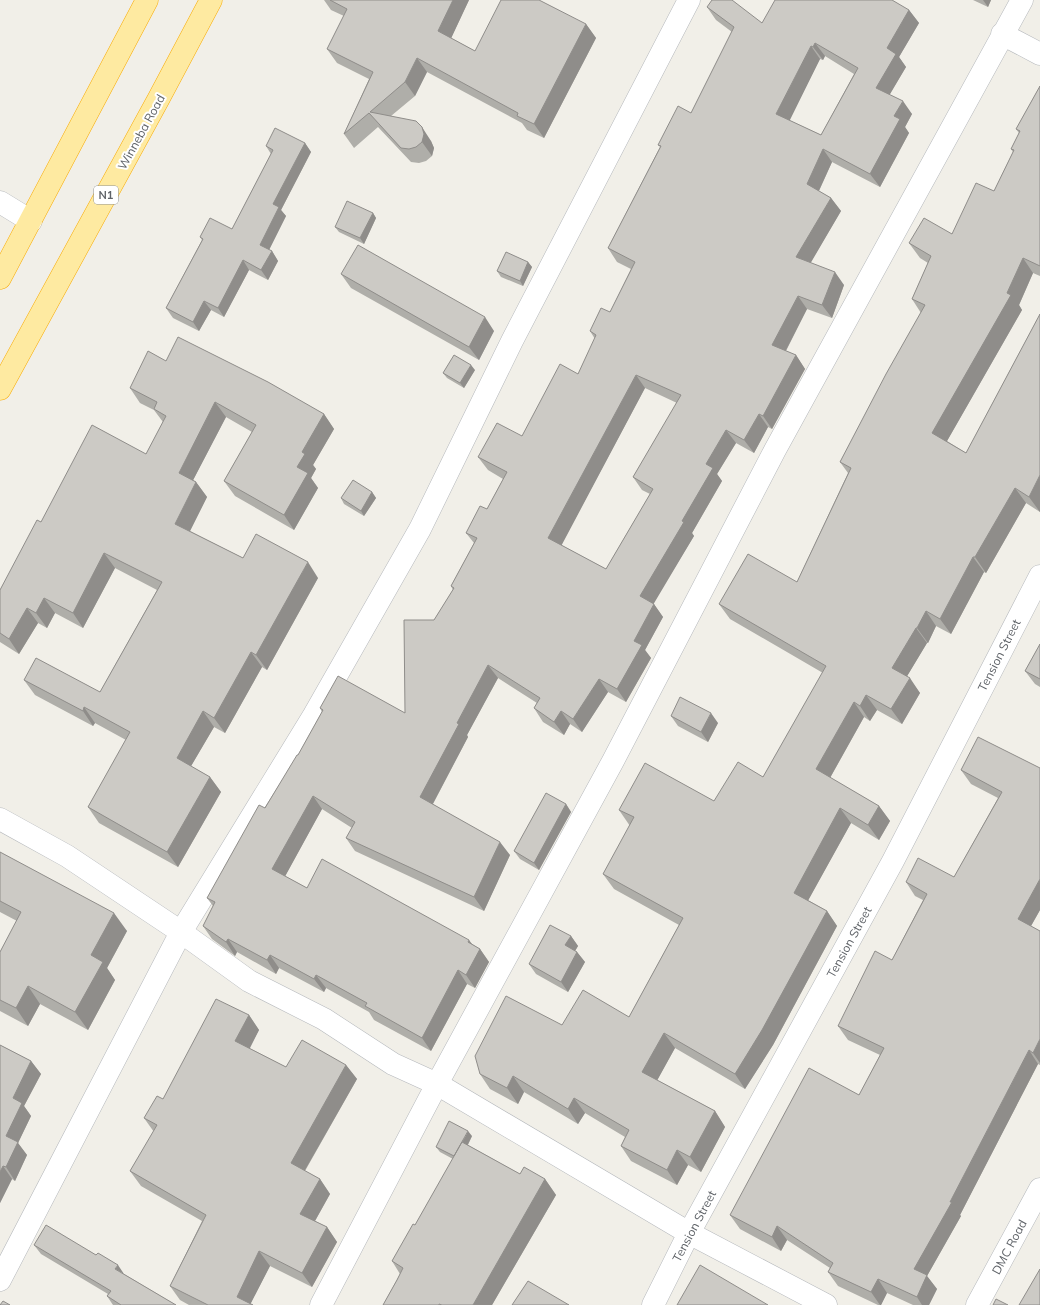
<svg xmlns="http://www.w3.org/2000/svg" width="1040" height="1305" viewBox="0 0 1040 1305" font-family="Mulish,sans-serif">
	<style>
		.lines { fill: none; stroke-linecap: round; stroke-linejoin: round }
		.minor-casing { stroke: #b5b8bc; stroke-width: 23 }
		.trunk-casing { stroke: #f9ab00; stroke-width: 23 }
		.minor { stroke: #fff; stroke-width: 22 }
		.trunk { stroke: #feeaa1; stroke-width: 22 }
		.wall { fill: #afaea9; fill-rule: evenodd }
		.shaded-wall { fill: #8f8d8a }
		.building { fill: #cccac5; stroke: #8f8d8a; fill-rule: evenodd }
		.labels { text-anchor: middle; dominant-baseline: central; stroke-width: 4; stroke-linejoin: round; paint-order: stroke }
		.shield { fill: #fff; stroke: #8f9295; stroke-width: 1 }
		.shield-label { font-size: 11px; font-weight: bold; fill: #5f6368 }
		.street-label { font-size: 12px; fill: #5f6368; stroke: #fff }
	</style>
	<rect width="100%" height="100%" fill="#f1efe8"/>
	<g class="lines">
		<defs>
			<path id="minor" d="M1002,34L1040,54
				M0,202L31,221
				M0,819L67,856L181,932L249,981L324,1019L393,1064L437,1084L689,1233L826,1305
				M0,1280L181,932L314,715L420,529L512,341L689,0
				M321,1305L437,1084L613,761L775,450L1022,0
				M653,1305L689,1233L893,861L1040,576
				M977,1305L1040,1189"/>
			<path id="trunk" d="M0,278L147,0
				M0,389L159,98L211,0"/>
		</defs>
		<use href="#minor" class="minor-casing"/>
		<use href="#trunk" class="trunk-casing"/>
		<use href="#minor" class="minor"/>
		<use href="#trunk" class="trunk"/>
	</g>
	<path class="wall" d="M324,0H469L451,38L475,51L586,24L596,38L544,138L527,130L522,123L427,72L415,96L391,116L431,141L434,148L432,156L426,161L419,163L411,162L378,127L354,148L344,134L369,79L337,63L327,49L344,16L331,10Z
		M973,0H991L988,7Z
		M707,7L762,23L909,10L919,23L899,57L906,67L889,95L912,114L905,127L909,133L880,187L832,162L819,191L831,198L841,211L810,263L844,285L832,318L807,309L786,351L796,355L805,369L772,429L768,427L754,453L736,443L717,474L722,481L692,533L694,536L653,603L663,617L645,650L651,658L626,702L608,692L582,732L570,724L564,735L543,722L534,708L537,703L498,678L467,735L468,737L433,804L510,855L484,911L355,851L346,838L352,828L322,809L285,876L307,888L472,944L480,949L489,962L475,988L467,984L431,1051L374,1020L369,1012L326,988L324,992L279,968L276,974L237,952L235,956L212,939L203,926L213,906L207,898L298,755L322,712L320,708L405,713L434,620L453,590L451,586L474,543L466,533L487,509L503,479L488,470L478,457L522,436L578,374L595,339L590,331L610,312L631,269L617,262L608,248L660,147L658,145L691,113L732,32L716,20ZM825,56L854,74L821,135L789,120L820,59L823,60ZM645,388L677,403L633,477L642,490L650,494L606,569L561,545Z
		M1040,86V276L1033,273L1019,305L1022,310L947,441L966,453L1040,314V512L1026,503L986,573L984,572L951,634L936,626L928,643H927L907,676L920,693L902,724L877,710L870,721L864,717L830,778L879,806L890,821L879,840L851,823L808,900L827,911L837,926L773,1045L745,1089L675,1048L657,1080L715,1111L725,1127L701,1172L688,1165L677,1185L631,1161L621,1146L625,1137L585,1113L578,1124L524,1092L518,1104L490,1089L480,1074L562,1025L629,1017L679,925L614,889L603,874L630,826L619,810L714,801L763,777L823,673L730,619L719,604L797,582L848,473L840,462L921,313L912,299L928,263L920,258L909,243L952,234L994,191L1013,152L1011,149L1019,133L1016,129Z
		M305,143L311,152L281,210L286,216L269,250L272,251L278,261L268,280L249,270L224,317L211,310L199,331L173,318L166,308L202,240L200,237L232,229L271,154L266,146Z
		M373,213L376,218L364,244L339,232L335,227Z
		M528,262L532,267L523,286L501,277L497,271Z
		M341,274L494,331L479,360L351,288Z
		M166,361L324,414L334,429L313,465L316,469L311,478L318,488L294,530L235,496L224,481L252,432L226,417L193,480L196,482L207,497L190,531L243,558L318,578L267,670L262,667L225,733L214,727L191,766L210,777L221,792L178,867L99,823L88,807L126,740L95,723L93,726L35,695L24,680L100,692L157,590L115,568L83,628L55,613L47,628L38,623L19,654L0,642V590L41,522L146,454L163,422L154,410L140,403L130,388Z
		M475,370L464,388L447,378L443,373Z
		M372,492L376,498L364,516L344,504L341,498Z
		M1040,644V687L1035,684L1025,671Z
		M671,716L718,723L708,742L678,726Z
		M1040,768V910L1031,926L1040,931V1065L1038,1064L960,1215L961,1216L927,1276L937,1289L929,1305H913L887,1293L881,1305H878L838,1286L828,1272L830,1268L787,1240L781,1251L740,1229L730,1215L859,1095L880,1055L848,1040L838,1026L892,960L923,900L915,896L906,882L954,877L998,798L971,784L961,770Z
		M566,804L571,812L539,870L520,859L514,851Z
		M0,852L127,931L107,968L115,980L88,1030L40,1004L28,1026L0,1011V952L17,921L0,912Z
		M571,936L578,946L575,951L577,952L585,962L568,992L536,974L529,964Z
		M249,1015L259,1030L249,1048L286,1067L346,1065L357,1079L305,1171L320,1179L330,1194L315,1221L327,1227L337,1242L312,1287L270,1266L250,1304L253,1305H189L180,1300L170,1286L202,1221L141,1186L130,1171L154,1132L144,1118Z
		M0,1045L31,1061L41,1074L24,1106L31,1116L18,1143L27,1155L15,1181L12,1179L0,1203Z
		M472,1136L468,1145L520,1174L545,1179L556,1195L492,1305H383L400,1274L392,1261L415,1225L453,1159L440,1152L436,1147Z
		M34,1245L124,1274L176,1305H113L107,1296L108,1294L41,1254Z"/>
	<path class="shaded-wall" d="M453,0H469L448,45L438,31Z
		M983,0H991L988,7Z
		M909,10L919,23L899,57L906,67L886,101L876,88L887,48Z
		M586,24L596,38L544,138L534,124Z
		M815,43L825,56L823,60L813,47Z
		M811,46L820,59L786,128L776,114Z
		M417,58L427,72L415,96L405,82Z
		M903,101L912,114L905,127L909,133L880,187L870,174L894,116Z
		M422,127L431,141L434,148L432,156L422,142Z
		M305,143L311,152L281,210L286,216L267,254L260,245L273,204Z
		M823,149L832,162L816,197L807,184Z
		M831,198L841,211L806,271L796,257Z
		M373,213L376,218L364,244L360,238Z
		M272,251L278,261L268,280L261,270Z
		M1023,258L1033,273L1019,305L1022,310L943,448L932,433L1007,293Z
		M243,260L249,270L224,317L218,308Z
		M528,262L532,267L523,286L520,281Z
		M835,272L844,285L832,318L822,305Z
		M798,296L807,309L782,358L772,345Z
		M204,301L211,310L199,331L193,322Z
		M485,317L494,331L479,360L469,347Z
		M796,355L805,369L772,429L763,416Z
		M471,365L475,370L464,388L460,383Z
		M636,375L645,388L558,552L548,538Z
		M215,402L226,417L189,488L179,473Z
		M324,414L334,429L313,465L316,469L311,478L318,488L294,530L284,515L302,452Z
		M759,414L768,427L754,453L744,440Z
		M726,430L736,443L717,474L722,481L692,533L694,536L650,610L640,596L682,521L706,464Z
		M1040,475V512L1029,497Z
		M196,482L207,497L186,539L175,524Z
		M1015,488L1026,503L986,573L975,557Z
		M372,492L376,498L364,516L361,511Z
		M104,553L115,568L83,628L73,613Z
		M973,557L984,572L951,634L940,619Z
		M308,562L318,578L267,670L256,655Z
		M44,598L55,613L47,628L36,613Z
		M654,604L663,617L645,650L651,658L626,702L617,689L634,641Z
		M27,608L38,623L19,654L9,639Z
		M926,611L936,626L928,643L917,628Z
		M916,628L927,643L903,683L892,668Z
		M251,652L262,667L225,733L214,718Z
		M488,665L498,678L467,735L468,737L429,811L420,797L457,723Z
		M910,678L920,693L902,724L891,709Z
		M599,679L608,692L582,732L573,719Z
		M866,695L877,710L870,721L860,706Z
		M854,702L864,717L826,785L816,769Z
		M84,707L95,723L93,726L83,711Z
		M203,711L214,727L187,773L177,758Z
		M561,711L570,724L564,735L554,722Z
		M711,713L718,723L708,742L701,732Z
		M210,777L221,792L178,867L167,852Z
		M313,796L322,809L282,882L272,869Z
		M566,804L571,812L539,870L534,863Z
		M879,806L890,821L879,840L868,825Z
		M840,808L851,823L804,908L794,893Z
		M500,842L510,855L484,911L474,897Z
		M1040,879V910L1027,933L1018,919Z
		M827,911L837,926L773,1045L745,1089L735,1074Z
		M114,913L127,931L107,968L115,980L88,1030L75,1012L91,955Z
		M571,936L578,946L572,956L565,945Z
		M228,939L237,952L235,956L226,942Z
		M469,940L478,952L480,949L489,962L475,988L466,975L468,942Z
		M577,952L585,962L568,992L561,982Z
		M270,955L279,968L276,974L267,960Z
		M458,970L467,984L431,1051L422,1038Z
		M316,975L326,988L324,992L314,979Z
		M28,986L40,1004L28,1026L16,1008Z
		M249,1015L259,1030L246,1056L235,1041Z
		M664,1033L675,1048L653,1088L642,1072Z
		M1040,1039V1063L1033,1053Z
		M1029,1050L1038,1064L960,1215L961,1216L927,1276L937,1289L929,1305H922L917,1297L914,1269L950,1202Z
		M31,1061L41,1074L24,1106L31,1116L18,1143L27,1155L15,1181L6,1167V1136L13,1098Z
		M346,1065L357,1079L301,1177L291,1163Z
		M513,1076L524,1092L518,1104L507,1088Z
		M574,1098L585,1113L578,1124L568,1109Z
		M715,1111L725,1127L701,1172L690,1157Z
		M468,1131L472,1136L459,1162L455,1157Z
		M677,1150L688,1165L677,1185L667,1170Z
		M3,1166L12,1179L0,1203V1172Z
		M320,1179L330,1194L311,1228L300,1214Z
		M545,1179L556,1195L492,1305H473Z
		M777,1226L787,1240L781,1251L772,1237Z
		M327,1227L337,1242L312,1287L302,1273Z
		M259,1251L270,1266L250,1305L237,1297Z
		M118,1265L124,1274L115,1269Z
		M878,1279L887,1293L881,1305H880L871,1292Z"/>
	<path class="building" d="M330,0H453L438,31L475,51L501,0H539L586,24L534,124L517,116L518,113L417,58L405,82L370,112L416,121L422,127L424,134L422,142L416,147L409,149L401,148L369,113L344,134L373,72L327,49L347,9Z
		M712,0H732L762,23L775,0H892L909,10L887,48L896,54L876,88L903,101L894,116L900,119L870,174L823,149L807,184L831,198L796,257L835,272L822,305L798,296L772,345L796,355L763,416L759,414L744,440L726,430L706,464L713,468L682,521L684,522L640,596L654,604L634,641L642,645L617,689L599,679L573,719L561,711L554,722L534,708L540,698L488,665L457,723L459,724L420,797L500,842L474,897L346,838L355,822L313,796L272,869L307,888L322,859L469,940L468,942L480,949L466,975L458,970L422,1038L365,1006L367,1003L316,975L314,979L270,955L267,960L228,939L226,942L203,926L215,902L207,898L259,805L265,808L297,755H298L323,710L320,708L338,676L405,713L404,620H434L454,588L451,586L477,538L466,533L480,506L487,509L507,472L478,457L497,423L522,436L560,364L578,374L596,335L590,331L601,308L610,312L635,262L608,248L661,146L658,145L678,106L691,113L734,27L707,7ZM815,43L858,68L821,135L776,114L811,46L813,47ZM636,375L681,395L633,477L653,489L606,569L548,538Z
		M1040,86V266L1023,258L1007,293L1011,295L932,433L966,453L1040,314V475L1029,497L1015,488L975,557H973L940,619L926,611L917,628H916L892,668L910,678L891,709L866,695L860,706L854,702L816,769L879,806L868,825L840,808L794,893L827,911L762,1030L735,1074L664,1033L642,1072L715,1111L690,1157L677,1150L667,1170L621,1146L629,1130L574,1098L568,1109L513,1076L507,1088L480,1074L475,1056L506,996L562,1025L583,990L629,1017L683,918L603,874L634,817L619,810L645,763L714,801L738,762L763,777L826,666L719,604L748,554L797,582L851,468L840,462L886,374L925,305L912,299L931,256L909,243L924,218L952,234L976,183L994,191L1014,150L1011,149L1020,131L1016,129Z
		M275,128L305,143L273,204L279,207L260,245L272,251L261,270L243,260L218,308L204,301L193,322L166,308L203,239L200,237L210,218L232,229L273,150L266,146Z
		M347,201L373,213L360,238L335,227Z
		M358,245L485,317L469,347L341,274Z
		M506,252L528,262L520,281L497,271Z
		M178,337L268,382L324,414L302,452L305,454L297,467L308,473L284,515L224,481L256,425L215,402L179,473L196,482L175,524L243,558L256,534L308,562L256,655L251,652L214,718L203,711L177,758L210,777L167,852L88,807L130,732L84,707L83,711L24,680L36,658L100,692L162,582L104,553L73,613L44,598L36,613L27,608L9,639L0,633V590L37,520L41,522L92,425L146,454L166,416L154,409L157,402L130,388L148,351L166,361Z
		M454,355L471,365L460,383L443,373Z
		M353,480L372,492L361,511L341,498Z
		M1040,644V679L1025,671Z
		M680,697L711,713L701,732L671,716Z
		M978,737L1040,768V879L1018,919L1040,931V1039L1033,1053L1029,1050L950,1202H952L914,1269L927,1275L917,1297L878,1279L871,1292L828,1272L833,1263L777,1226L772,1237L730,1215L809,1068L859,1095L884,1048L838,1026L875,951L892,960L927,894L906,882L918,858L954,877L1002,792L961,770Z
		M546,793L566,804L534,863L514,851Z
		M0,852L114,913L91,955L103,962L75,1012L28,986L16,1008L0,1000V952L21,912L0,901Z
		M550,925L571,936L565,945L577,952L561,982L529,964Z
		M216,999L249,1015L235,1041L286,1067L302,1040L346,1065L291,1163L320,1179L300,1214L327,1227L302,1273L259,1251L237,1297L253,1305H208L170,1286L206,1215L130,1171L157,1125L144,1118L157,1096L163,1099Z
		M0,1045L31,1061L13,1098L22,1103L6,1136L18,1142L6,1167L3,1166L0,1172Z
		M449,1121L468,1131L454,1156L436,1147Z
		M462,1142L520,1174L524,1167L545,1179L473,1305H442L439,1304V1305H383L397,1280L403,1268L392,1261L413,1224L415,1225Z
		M46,1225L96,1255L98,1253L118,1265L115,1269L176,1305H121L107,1296L111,1291L34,1245Z
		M700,1265L768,1305H677Z
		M1040,1269V1305H1019Z
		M528,1281L569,1305H512Z
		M996,1299L1008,1305H993Z
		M3,1301L10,1305H0Z"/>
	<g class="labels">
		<rect class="shield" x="94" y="186" width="24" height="18" rx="3"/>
		<g class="shield-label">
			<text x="106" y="195">N1</text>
		</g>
		<g class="street-label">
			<text transform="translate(141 132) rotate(-61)">Winneba Road</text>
			<text transform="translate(999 655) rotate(-63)">Tension Street</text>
			<text transform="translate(849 942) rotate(-61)">Tension Street</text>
			<text transform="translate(694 1226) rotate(-62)">Tension Street</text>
			<text transform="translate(1009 1247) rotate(-62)">DMC Road</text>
		</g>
	</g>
</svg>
